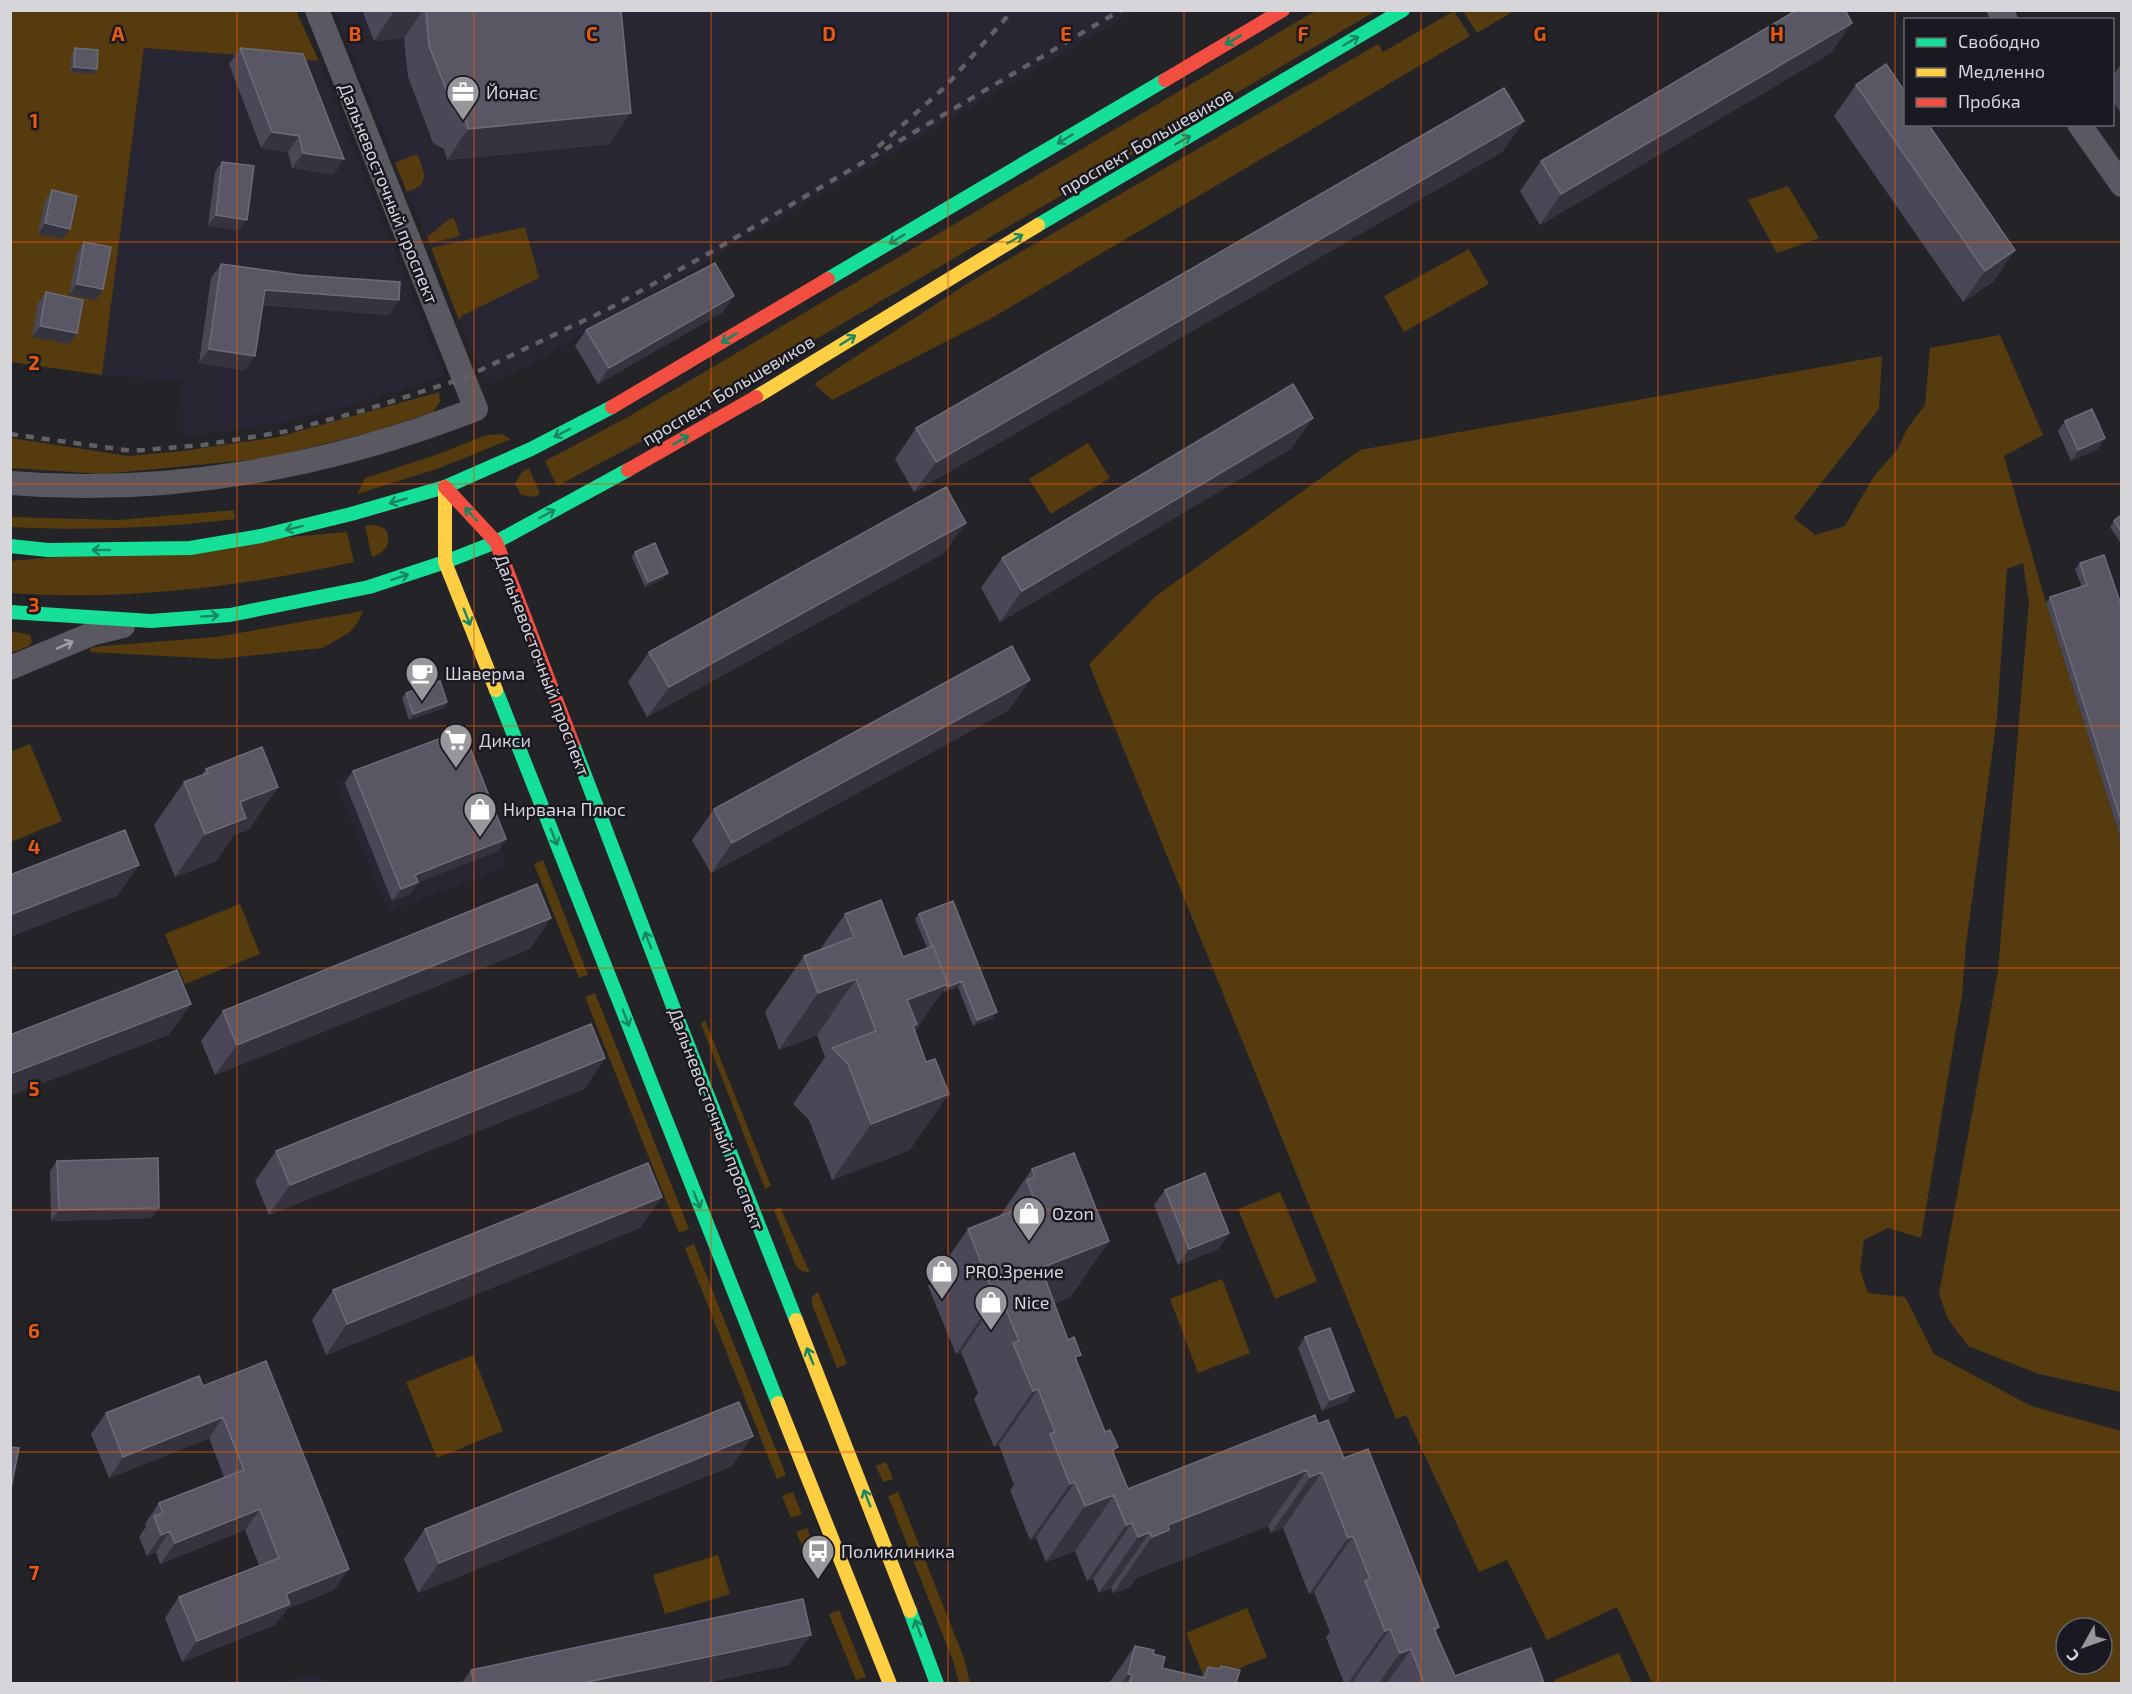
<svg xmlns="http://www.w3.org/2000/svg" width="2132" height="1694" viewBox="0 0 2132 1694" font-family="'Exo 2',sans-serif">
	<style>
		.built { fill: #282632 }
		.green { fill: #553b0d; fill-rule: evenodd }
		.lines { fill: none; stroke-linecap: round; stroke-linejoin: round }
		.street { stroke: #5a5861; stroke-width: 24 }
		.fast { stroke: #16e098; stroke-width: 14 }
		.slow { stroke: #ffcf43; stroke-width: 14 }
		.jam { stroke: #f24e42; stroke-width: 14 }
		.rail { stroke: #606065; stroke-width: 4.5; stroke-dasharray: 8 8; stroke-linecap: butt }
		.wall { fill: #4a4856 }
		.shaded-wall { fill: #35333e }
		.building { fill: #595764; stroke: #6d6b77; stroke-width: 1.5 }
		.oneway { stroke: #188662 }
		.oneway2 { stroke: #9e9da4 }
		.grid { fill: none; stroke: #e8590c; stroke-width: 1.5; stroke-opacity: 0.55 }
		.labels { text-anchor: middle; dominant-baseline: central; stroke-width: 5; stroke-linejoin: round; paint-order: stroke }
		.poi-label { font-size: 18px; fill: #d5d5da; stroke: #1a1820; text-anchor: start }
		.street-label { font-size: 18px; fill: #d5d5da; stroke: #1a1820 }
		.grid-label { font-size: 20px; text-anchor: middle; font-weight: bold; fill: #e8590c; stroke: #1a1820; stroke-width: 5; stroke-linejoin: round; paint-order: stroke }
	</style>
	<rect width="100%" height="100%" fill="#242428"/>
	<path class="built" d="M334,11H1135L532,364L489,384L470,346Z
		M144,48L319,61L445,376L362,402L280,423L183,437L182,381L102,375Z
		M460,732L507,867L388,912L336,784L351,771Z
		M308,1674L330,1683H282Z"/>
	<path class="green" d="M11,11H296L319,61L144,48L102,375L11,362Z
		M1315,11H1376L642,441L557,486L545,461L628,417Z
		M1454,11L1470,36L990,319L832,400L814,384L971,281L1378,44L1383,52Z
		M1463,11H1514L1477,33Z
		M417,154C425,173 431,184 407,192L395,163Z
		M1788,186L1819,238L1777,253L1748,200Z
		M454,218L460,236L430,243L427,237L449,219Z
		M525,227L539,278L463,315L459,320L431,248Z
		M1469,249L1489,284L1404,332L1384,296Z
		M2000,335L2043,435L2004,456L2046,603L2121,840V1392L2039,1374L1968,1346L1948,1319L1939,1294L1998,971L2029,602L2023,563L2007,569L1997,718L1966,944L1962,995L1921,1238L1888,1228L1864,1240L1860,1270L1868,1293L1905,1297L1934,1354L2031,1406L2121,1431V1683H1652L1617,1607L1547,1640L1507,1560L1479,1572L1406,1415L1396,1419L1089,664L1156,596L1360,450L1882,356L1879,409L1794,518L1815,535L1845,526L1874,476L1897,450L1907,429L1925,405L1930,348ZM2066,1628H2102V1664H2066Z
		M439,392L440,402L433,412L375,431L268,458L103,474L11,468V438L129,456L182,451L278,437Z
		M501,434L511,439L437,469L357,494L365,478L433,456L487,435Z
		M1088,443L1110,478L1051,514L1029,479Z
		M529,468L540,494L534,497L521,495L515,483L522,472Z
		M234,510L235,519C160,528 86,531 11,527V517L119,520Z
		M371,525L380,526L386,530C392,544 386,552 372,557L365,526Z
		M347,532L354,562C241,587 127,601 11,593L10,561Z
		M363,611L358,622L349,633L322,648L220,659L90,652V648L103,646L216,637Z
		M11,631L30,635L32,641L29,646L11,653Z
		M30,744L62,821L11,842V752Z
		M543,860L588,975L579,978L534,864Z
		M240,904L260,954L185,984L165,934Z
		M595,993L689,1229L679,1233L585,997Z
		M705,1020L771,1186L765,1189L701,1024Z
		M1280,1192L1317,1281L1275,1299L1238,1209Z
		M780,1207L810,1273L802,1271L796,1266L774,1210Z
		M694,1244L786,1475L777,1479L685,1248Z
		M1222,1279L1250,1353L1198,1373L1170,1299Z
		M818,1292L847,1364L837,1368L812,1304V1297Z
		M473,1355L503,1431L437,1458L406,1382Z
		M886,1462L893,1479L883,1482L876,1466Z
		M793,1492L802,1514L791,1518L782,1496Z
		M898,1492L964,1658L970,1683H959L953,1661L888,1496Z
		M807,1528L813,1544L803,1548L796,1532Z
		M718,1555L730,1594L665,1614L653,1575Z
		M1247,1608L1267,1657L1206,1682L1186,1633Z
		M839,1610L866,1677L856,1680L829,1614Z
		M1619,1653L1632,1683H1556L1554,1680Z"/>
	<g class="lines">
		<path class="street" d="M1999,10L2006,20
			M2079,124L2122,185
			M10,483C169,496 328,467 476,409L317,10
			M10,668L94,633L123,626"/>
		<path class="fast" d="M1038,225L1403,10
			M828,279L1165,80
			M10,546L48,550L190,548L261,536L351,514L445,487L531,449L612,407
			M10,612L151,621L230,615L369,587L445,562L496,542L628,470
			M496,690L778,1403
			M573,744L677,1017L796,1320
			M910,1611L937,1684"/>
		<path class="slow" d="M756,397L1038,225
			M445,487V562L496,690
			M796,1320L910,1611
			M778,1403L890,1684"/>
		<path class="jam" d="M1165,80L1283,10
			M612,407L828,279
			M628,470L756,397
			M445,487L496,542L573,744"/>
		<path class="rail" d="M878,147L945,87L1013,10
			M10,434L132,451L203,445L283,432L365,410L464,378L608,309L706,255L1121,10"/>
	</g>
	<path class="wall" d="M362,10H621L610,144L447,160L444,149L433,143L408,77L404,38L374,41Z
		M75,48L93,74L70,72L72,53Z
		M240,48L344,159L333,175L292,168L288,152L261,148L229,64Z
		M1831,53L1540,225L1520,191L1541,161Z
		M2121,64V114L2112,99V77Z
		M1856,85L1994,281L1963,302L1834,116Z
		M1524,121L1502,152L914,492L895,459L916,428Z
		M222,162L239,230L208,226L215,172Z
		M52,190L70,229L62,239L38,234L45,201Z
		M84,242L96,300L69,295L77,253Z
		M221,264L389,315L263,305L255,356L245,370L199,363L211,278Z
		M46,292L69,344L32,337L38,303Z
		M723,312L598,384L575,346L586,330Z
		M2065,421L2098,449L2071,461L2058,431Z
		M1292,448L1000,622L981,588L1002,558Z
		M2121,515V543L2110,527L2114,521Z
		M635,552L664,578L645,587L632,557Z
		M944,553L647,717L628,682L649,652Z
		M2080,563L2121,605V604V840L2046,603L2050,597L2082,587L2075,569Z
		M406,693L447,702L444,708L409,720L402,698Z
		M1009,710L711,873L692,840L714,809Z
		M206,769L278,787L248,830L234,835L216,861L175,877L154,825L184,782L202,775Z
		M353,771L506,839L498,851L418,882L410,894L392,901L345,783Z
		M845,914L903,957L927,948L915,919L919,914L993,1018L973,1026L958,987L944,992L943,990L915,1031L910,1150L832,1180L809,1120L793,1104L825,1057L817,1035L779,1050L765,1012L804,956L819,951Z
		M530,949L215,1075L201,1041L223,1011Z
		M605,1058L584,1089L269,1215L255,1181L276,1151Z
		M57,1161L152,1218L51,1221L50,1171Z
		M1032,1169L1109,1241L1070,1297L1054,1304L1105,1432L1118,1447L1113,1453L1128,1489L1318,1424L1344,1458L1439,1627L1436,1631L1455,1676L1544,1683H1344L1326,1637L1330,1632L1314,1592L1309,1594L1283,1528L1271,1533L1268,1526L1136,1578L1130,1587L1113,1593L1111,1588L1099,1593L1093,1579L1087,1581L1075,1551L1046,1562L1036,1538L1030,1540L1010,1490L1014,1485L999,1445L994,1447L974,1399L978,1393L961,1352L956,1354L928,1286L968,1229L999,1217Z
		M1165,1190L1229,1233L1218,1249L1178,1265L1154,1205Z
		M640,1228L326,1355L312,1320L333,1290Z
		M1305,1337L1347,1401L1322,1411L1298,1348Z
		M203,1386L334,1590L287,1609L275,1625L182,1662L165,1618L179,1597L259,1565L245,1530L160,1564L156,1552L147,1556L139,1537L146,1527L145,1524L159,1503L224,1477L209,1438L109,1478L91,1434L106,1413Z
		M732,1466L418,1593L404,1559L425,1529Z
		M1135,1646L1153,1654L1162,1668L1201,1677L1208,1667L1218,1669L1221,1666L1236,1683H1109Z
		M789,1665L705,1683H462L471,1670Z"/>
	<path class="shaded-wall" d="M395,10H423L404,38L374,41Z
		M1852,23L1831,53L1540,225L1561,194Z
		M74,67L97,69L93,74L70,72Z
		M631,113L610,144L447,160L468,129Z
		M1524,121L1502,152L914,492L936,462Z
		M272,132L299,136L288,152L261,148Z
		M303,153L344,159L333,175L292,168Z
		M216,215L247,220L239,230L208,226Z
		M45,223L70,229L62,239L38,234Z
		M2015,250L1994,281L1963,302L1985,271Z
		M77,284L103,289L96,300L69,295Z
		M265,290L399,300L389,315L255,304Z
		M734,296L723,312L598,384L609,368Z
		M40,326L77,333L69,344L32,337Z
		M209,349L255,356L245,370L199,363Z
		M1313,418L1292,448L1000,622L1022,591Z
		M2105,438L2098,449L2071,461L2078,450Z
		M966,523L944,553L647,717L669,687Z
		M668,573L664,578L645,587L648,582Z
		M1030,680L1009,710L711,873L732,843Z
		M447,702L444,708L409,720L413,714Z
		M278,787L248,830L234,835L216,861L175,877L205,834L240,802Z
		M506,839L498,851L407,887L415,875Z
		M139,865L117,896L10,937V915Z
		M418,882L410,894L392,901L401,889Z
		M551,918L530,949L215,1075L237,1045Z
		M856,979L817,1035L779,1050L818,993Z
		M962,981L958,987L944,992L948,987Z
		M948,984L908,1040L907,1000Z
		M191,1004L169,1035L10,1096V1074Z
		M997,1012L993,1018L973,1026L977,1020Z
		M605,1058L584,1089L269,1215L290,1185Z
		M949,1094L910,1150L832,1180L871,1124Z
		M662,1197L640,1228L326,1355L347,1324Z
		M159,1208L152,1218L51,1221L59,1210Z
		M1229,1233L1218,1249L1178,1265L1189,1249Z
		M1109,1241L1070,1297L1011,1321L1041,1268Z
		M1000,1295L961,1352L956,1354L995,1298Z
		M1038,1389L999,1445L994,1447L1033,1391Z
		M1354,1391L1347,1401L1322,1411L1330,1400Z
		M223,1417L209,1438L109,1478L123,1457Z
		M753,1436L732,1466L418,1593L439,1563Z
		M1307,1470L1268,1526L1136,1578L1130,1587L1113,1593L1152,1537L1168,1525Z
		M1322,1472L1283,1528L1271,1533L1310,1477Z
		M1075,1482L1036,1538L1030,1540L1070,1484Z
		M1114,1495L1075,1551L1046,1562L1085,1506Z
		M260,1509L245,1530L160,1564L175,1543Z
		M1132,1523L1093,1579L1087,1581L1126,1525Z
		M170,1531L156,1552L147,1556L161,1535Z
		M1150,1532L1111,1588L1099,1593L1138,1537Z
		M1353,1536L1314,1592L1309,1594L1348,1538Z
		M349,1569L334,1590L287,1609L275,1625L182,1662L197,1641L286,1594Z
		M1390,1629L1352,1683H1348L1385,1631Z
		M811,1635L789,1665L705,1683H583Z
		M1411,1649L1387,1683H1379L1400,1653Z
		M1128,1674L1132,1675L1126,1683H1122Z"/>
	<path class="building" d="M426,10H621L631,113L468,129L465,118L455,112L429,46Z
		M1797,10H1845L1852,23L1561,194L1541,161Z
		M75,48L98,50L97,69L74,67Z
		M240,48L303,54L344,159L303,153L299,136L272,132Z
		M1886,64L1905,92V124H1928L2015,250L1985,271L1856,85Z
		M1504,88L1524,121L936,462L916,428Z
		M222,162L254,166L247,220L216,215Z
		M52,190L77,196L70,229L45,223Z
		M84,242L111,247L103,289L77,284Z
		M715,263L734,296L609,368L586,330Z
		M221,264L300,275L400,282L399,300L265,290L255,356L209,349Z
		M46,292L83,300L77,333L40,326Z
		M1293,384L1313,418L1022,591L1002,558Z
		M2092,409L2105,438L2078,450L2065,421Z
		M946,487L966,523L669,687L649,652Z
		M2121,515V531L2114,521Z
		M655,543L668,573L648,582L635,552Z
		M2104,555L2121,605V604V821L2050,597L2087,585L2080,563Z
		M1012,646L1030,680L732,843L714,809Z
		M440,681L447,702L413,714L406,693Z
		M463,730L506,839L415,875L418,882L401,889L353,771Z
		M262,747L278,787L240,802L246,818L205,834L184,782L208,773L206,769Z
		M125,830L139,865L10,915V875Z
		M537,884L551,918L237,1045L223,1011Z
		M881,900L903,957L933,946L948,984L907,1000L917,1024L913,1026L926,1062L935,1059L949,1094L871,1124L848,1064L832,1048L876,1031L856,979L818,993L804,956L854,937L845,914Z
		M953,901L997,1012L977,1020L962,981L948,987L947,984H948L933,946H932L919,914Z
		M177,970L191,1004L10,1074V1035Z
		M591,1024L605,1058L290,1185L276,1151Z
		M1074,1153L1109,1241L1041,1268L1068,1340L1074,1337L1081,1355L1075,1357L1105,1432L1110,1430L1118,1447L1112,1450L1128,1489L1315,1415L1318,1424L1328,1420L1344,1458L1368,1449L1439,1627L1434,1629L1455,1676L1531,1648L1544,1683H1424L1411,1649L1400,1653L1390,1629L1385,1631L1365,1581L1370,1579L1353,1536L1348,1538L1322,1472L1310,1477L1307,1470L1168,1525L1169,1530L1152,1537L1150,1532L1138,1537L1132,1523L1126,1525L1114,1495L1085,1506L1075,1482L1070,1484L1050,1434L1055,1432L1038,1389L1033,1391L1013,1343L1019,1341L1000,1295L995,1298L968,1229L1035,1202L1027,1180L1035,1177L1032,1169Z
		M158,1158L159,1208L59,1210L57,1161Z
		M648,1163L662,1197L347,1324L333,1290Z
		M1205,1173L1229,1233L1189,1249L1165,1190Z
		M1330,1328L1354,1391L1330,1400L1305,1337Z
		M266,1361L349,1569L286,1594L290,1604L197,1641L179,1597L279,1558L260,1509L175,1543L170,1531L161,1535L154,1516L163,1513L159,1503L244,1470L223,1417L123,1457L106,1413L199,1376L203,1386Z
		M739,1402L753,1436L439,1563L425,1529Z
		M10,1447L19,1448L10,1493Z
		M803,1599L811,1635L583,1683H474L471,1670Z
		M1135,1646L1154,1650L1153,1654L1165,1657L1162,1668L1205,1678L1208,1667L1220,1669L1221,1666L1240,1670L1236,1683H1130L1132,1675L1128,1674Z"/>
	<defs><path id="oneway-shaft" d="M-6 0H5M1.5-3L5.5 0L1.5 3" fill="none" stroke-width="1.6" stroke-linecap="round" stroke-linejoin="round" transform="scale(1.5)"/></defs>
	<g class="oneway">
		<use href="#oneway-shaft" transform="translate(1233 40) rotate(149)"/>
		<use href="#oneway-shaft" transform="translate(1351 41) rotate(-30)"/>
		<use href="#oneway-shaft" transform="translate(1065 139) rotate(149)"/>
		<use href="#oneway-shaft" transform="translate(1183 140) rotate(-30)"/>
		<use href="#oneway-shaft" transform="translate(897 239) rotate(149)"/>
		<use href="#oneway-shaft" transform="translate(1015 239) rotate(-30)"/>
		<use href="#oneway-shaft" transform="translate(729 338) rotate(149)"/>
		<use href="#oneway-shaft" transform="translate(848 340) rotate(-32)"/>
		<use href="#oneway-shaft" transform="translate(562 433) rotate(153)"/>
		<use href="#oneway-shaft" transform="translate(681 440) rotate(-30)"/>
		<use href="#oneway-shaft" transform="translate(398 501) rotate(164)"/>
		<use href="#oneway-shaft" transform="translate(471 514) rotate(-132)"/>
		<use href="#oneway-shaft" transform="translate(547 514) rotate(-28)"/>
		<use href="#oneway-shaft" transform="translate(294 528) rotate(166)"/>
		<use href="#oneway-shaft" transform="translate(101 550) rotate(180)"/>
		<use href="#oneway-shaft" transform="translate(400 577) rotate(-18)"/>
		<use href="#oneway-shaft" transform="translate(210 616) rotate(-4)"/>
		<use href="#oneway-shaft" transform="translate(467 617) rotate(68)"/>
		<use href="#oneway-shaft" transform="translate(554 837) rotate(68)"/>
		<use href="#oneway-shaft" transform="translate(648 940) rotate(-111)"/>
		<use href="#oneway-shaft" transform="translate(626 1018) rotate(69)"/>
		<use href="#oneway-shaft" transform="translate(697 1200) rotate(68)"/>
		<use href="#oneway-shaft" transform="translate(810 1356) rotate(-112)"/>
		<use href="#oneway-shaft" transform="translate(867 1498) rotate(-112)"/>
		<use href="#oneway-shaft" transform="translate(918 1628) rotate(-111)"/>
	</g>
	<use class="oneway2" href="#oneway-shaft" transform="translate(65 645) rotate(-24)"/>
	<path class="grid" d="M237,10V1684M474,10V1684M711,10V1684M948,10V1684M1184,10V1684M1421,10V1684M1658,10V1684M1895,10V1684M10,242H2122M10,484H2122M10,726H2122M10,968H2122M10,1210H2122M10,1452H2122"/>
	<defs>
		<symbol id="office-pin" viewBox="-11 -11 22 30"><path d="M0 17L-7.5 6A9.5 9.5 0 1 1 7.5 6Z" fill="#97979c" stroke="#1a1820"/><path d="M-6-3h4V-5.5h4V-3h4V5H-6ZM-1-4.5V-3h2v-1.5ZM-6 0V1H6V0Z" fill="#fff"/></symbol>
		<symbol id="cafe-pin" viewBox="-11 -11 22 30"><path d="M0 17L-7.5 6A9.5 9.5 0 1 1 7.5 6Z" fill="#97979c" stroke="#1a1820"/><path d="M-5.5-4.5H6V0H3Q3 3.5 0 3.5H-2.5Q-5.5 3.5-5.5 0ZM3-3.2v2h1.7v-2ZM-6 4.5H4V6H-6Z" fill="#fff"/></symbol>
		<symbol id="supermarket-pin" viewBox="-11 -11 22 30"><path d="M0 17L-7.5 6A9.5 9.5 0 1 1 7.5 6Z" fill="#97979c" stroke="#1a1820"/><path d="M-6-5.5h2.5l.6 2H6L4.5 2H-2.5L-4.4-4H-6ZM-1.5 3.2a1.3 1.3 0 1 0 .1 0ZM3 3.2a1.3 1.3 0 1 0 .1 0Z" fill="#fff"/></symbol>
		<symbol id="shop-pin" viewBox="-11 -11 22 30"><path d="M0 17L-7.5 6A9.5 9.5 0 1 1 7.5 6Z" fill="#97979c" stroke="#1a1820"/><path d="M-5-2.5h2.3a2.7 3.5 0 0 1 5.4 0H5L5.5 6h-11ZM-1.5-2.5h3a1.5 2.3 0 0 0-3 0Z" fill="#fff"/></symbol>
		<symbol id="bus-pin" viewBox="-11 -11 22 30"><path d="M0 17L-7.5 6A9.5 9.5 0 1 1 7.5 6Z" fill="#97979c" stroke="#1a1820"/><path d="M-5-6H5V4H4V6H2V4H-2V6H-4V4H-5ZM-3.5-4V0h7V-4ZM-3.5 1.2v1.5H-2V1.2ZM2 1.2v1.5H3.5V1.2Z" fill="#fff"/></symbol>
	</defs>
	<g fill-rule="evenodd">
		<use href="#office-pin" x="444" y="73" width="38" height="52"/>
		<use href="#cafe-pin" x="403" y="654" width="38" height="52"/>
		<use href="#supermarket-pin" x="437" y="721" width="38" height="52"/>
		<use href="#shop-pin" x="461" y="790" width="38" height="52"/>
		<use href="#shop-pin" x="1010" y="1194" width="38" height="52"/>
		<use href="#shop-pin" x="923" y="1252" width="38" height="52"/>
		<use href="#shop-pin" x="972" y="1283" width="38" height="52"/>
		<use href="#bus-pin" x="799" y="1532" width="38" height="52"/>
	</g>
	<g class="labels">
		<g class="poi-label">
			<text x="486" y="92">Йонас</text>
			<text x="445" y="673">Шаверма</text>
			<text x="479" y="740">Дикси</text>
			<text x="503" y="809">Нирвана Плюс</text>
			<text x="1052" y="1213">Ozon</text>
			<text x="965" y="1271">PRO.Зрение</text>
			<text x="1014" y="1302">Nice</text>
			<text x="841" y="1551">Поликлиника</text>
		</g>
		<g class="street-label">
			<text transform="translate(1146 141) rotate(-30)">проспект Большевиков</text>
			<text transform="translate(389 193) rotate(68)">Дальневосточный проспект</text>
			<text transform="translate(728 390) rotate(-31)">проспект Большевиков</text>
			<text transform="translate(543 665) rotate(69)">Дальневосточный проспект</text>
			<text transform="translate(717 1119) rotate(69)">Дальневосточный проспект</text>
		</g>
	</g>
	<g class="grid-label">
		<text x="118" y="41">A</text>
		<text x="355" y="41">B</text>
		<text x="592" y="41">C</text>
		<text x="829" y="41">D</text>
		<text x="1066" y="41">E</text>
		<text x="1303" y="41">F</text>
		<text x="1540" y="41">G</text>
		<text x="1777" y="41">H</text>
		<text x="34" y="128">1</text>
		<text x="34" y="370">2</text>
		<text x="34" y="612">3</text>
		<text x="34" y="854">4</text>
		<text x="34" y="1096">5</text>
		<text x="34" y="1338">6</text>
		<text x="34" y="1580">7</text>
	</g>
	<rect width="2132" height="1694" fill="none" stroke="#d5d5da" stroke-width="24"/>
	<rect x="1904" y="18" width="210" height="108" fill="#1a1820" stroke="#65646a" stroke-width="1.5"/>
	<rect x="1916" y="38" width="30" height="9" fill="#16e098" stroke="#65646a" stroke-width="1.5"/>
	<text x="1958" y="48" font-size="18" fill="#d5d5da">Свободно</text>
	<rect x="1916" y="68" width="30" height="9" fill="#ffcf43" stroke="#65646a" stroke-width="1.5"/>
	<text x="1958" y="78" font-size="18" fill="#d5d5da">Медленно</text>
	<rect x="1916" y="98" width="30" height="9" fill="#f24e42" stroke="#65646a" stroke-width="1.5"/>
	<text x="1958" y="108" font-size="18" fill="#d5d5da">Пробка</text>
	<g transform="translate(2084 1646) rotate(230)"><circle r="28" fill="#1a1820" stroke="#65646a" stroke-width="1.5"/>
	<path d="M0-4.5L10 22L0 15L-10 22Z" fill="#97979c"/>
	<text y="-9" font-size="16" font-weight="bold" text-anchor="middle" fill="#d5d5da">С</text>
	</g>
</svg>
